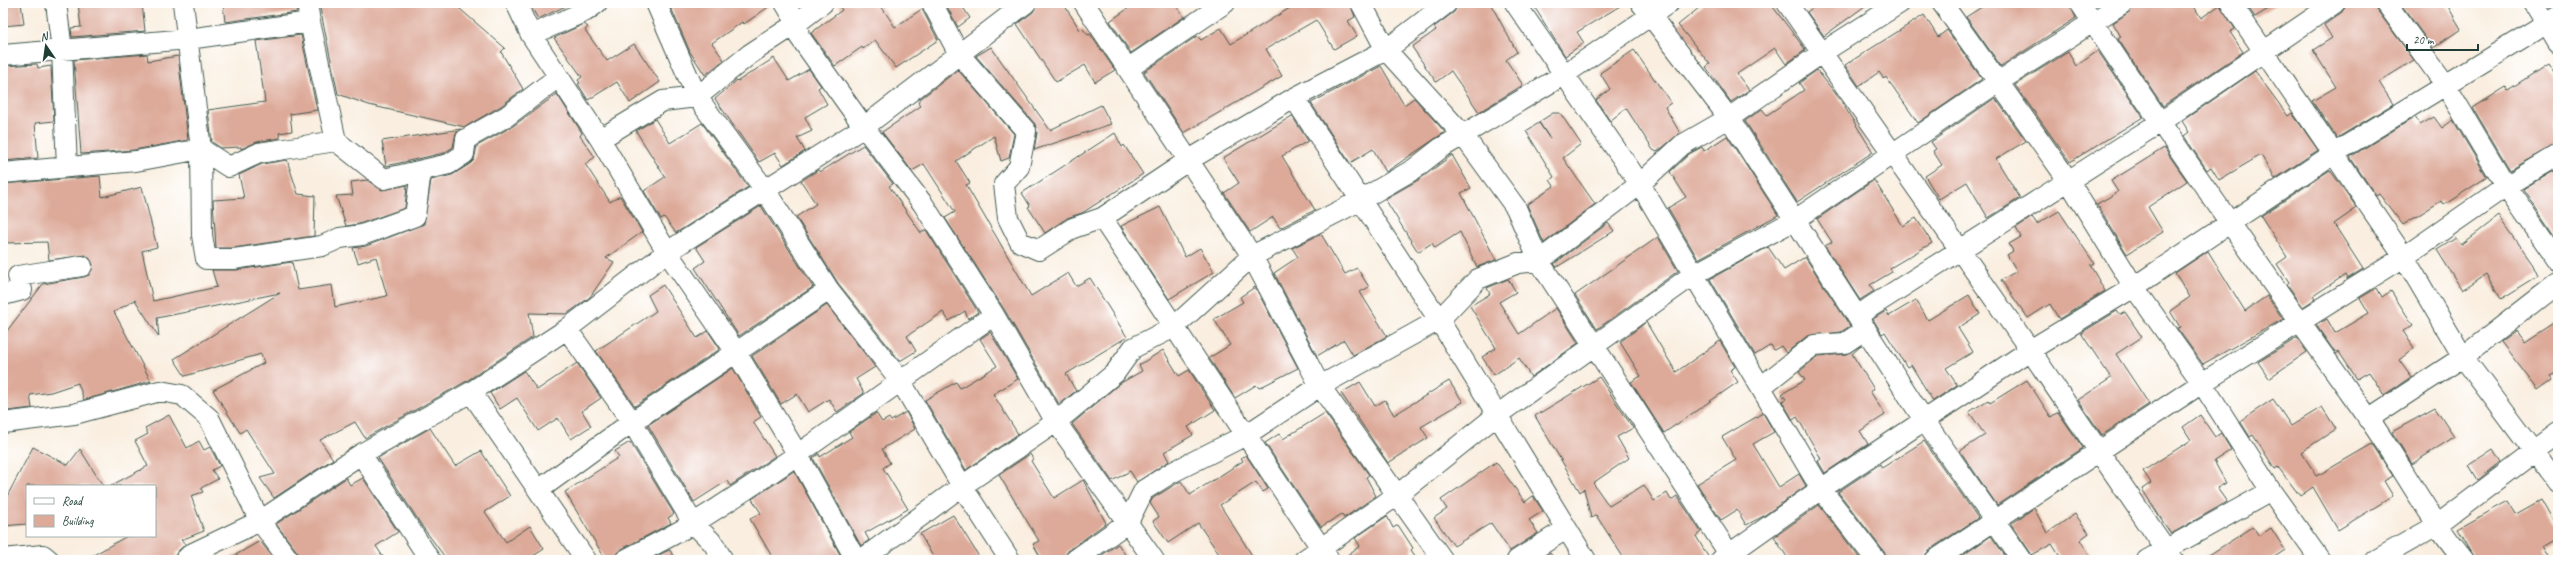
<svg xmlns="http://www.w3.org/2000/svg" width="2561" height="563" viewBox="0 0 2561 563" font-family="Caveat,sans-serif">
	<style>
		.building { fill: #ddaa9a }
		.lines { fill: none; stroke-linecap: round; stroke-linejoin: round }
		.minor-casing { stroke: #40584e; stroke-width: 22 }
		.minor { stroke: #fff; stroke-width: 20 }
	</style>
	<rect width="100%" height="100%" fill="#fff"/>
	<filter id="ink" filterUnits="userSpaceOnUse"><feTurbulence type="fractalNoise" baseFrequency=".025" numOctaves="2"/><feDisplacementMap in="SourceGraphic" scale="8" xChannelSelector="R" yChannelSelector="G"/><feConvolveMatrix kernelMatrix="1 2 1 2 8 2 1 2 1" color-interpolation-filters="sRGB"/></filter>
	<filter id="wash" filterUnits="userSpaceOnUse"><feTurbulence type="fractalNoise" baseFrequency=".012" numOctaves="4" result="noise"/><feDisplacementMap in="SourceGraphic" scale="16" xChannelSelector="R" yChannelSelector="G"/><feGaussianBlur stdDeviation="0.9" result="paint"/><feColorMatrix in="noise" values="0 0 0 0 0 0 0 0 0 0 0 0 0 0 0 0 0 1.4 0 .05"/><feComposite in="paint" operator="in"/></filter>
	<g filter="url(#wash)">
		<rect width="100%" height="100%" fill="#f9eedf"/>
		<g id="blocks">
			<path class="building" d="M3,3H21L24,24L3,26Z
				M78,3H142L145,31L72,37L71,28L81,27Z
				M223,3H296L297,12L225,22Z
				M319,3H453L505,48L501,52L523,89L501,106L465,127L369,105L338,94Z
				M529,3H572L538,19Z
				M669,3H774L744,24L742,22L712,43L724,60L705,75L690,52Z
				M837,3H879L895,27L922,9L938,40L896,68L875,40L863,49L862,47L835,66L811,33L842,10Z
				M945,3H960L970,18L958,27Z
				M1037,3H1063L1080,30L1082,28L1088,35L1090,34L1115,70L1095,82L1085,65L1056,82L1017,24L1033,12Z
				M1136,3H1174L1184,17L1131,53L1110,21Z
				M1298,3H1350L1355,17L1348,21L1357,36L1334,49L1316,20L1266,49L1282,76L1184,133L1144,72L1197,36L1201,40L1221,28L1231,44Z
				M1458,3H1490L1517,52L1506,60L1523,85L1479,112L1451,71L1436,82L1412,47L1436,30L1434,27L1454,12Z
				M1532,3H1625L1577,32L1584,43L1565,56Z
				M1705,3H1770L1805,49L1804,51L1786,64L1775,48L1737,74L1749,90L1731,102L1706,67L1710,64L1678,25Z
				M1819,3H1869L1824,36L1807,12Z
				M1988,3H2069L2076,18L2001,66L1966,17Z
				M2134,3H2192L2201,18L2220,5L2235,29L2230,32L2243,52L2163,106L2118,39L2121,37L2113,23L2129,12Z
				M2245,3H2278L2255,17Z
				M2346,3H2375L2377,10L2414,60L2379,82L2393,104L2337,138L2312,101L2336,87L2313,50L2332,38L2324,25L2342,12Z
				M2400,3H2446L2461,29L2433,48Z
				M1924,15L1938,37L1947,30L1982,79L1918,123L1886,77L1884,79L1879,72L1859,86L1845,65Z
				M584,24L588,27L585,30L607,61L634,44L660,82L630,103L617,82L588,100L578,84L580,83L578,80L582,77L554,38Z
				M301,35L317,110L290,114L292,131L279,133L280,138L257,142L241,149V147L221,148L212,142L208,110L265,102L256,41Z
				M991,47L1050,130L1101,105L1111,124L1034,150L1037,133L1035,124L976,56Z
				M1634,50L1671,103L1665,107L1680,133L1657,152L1653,150L1626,108L1610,121L1596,100L1610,89L1600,73Z
				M2098,51L2143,117L2070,162L2015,85L2068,52L2076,66Z
				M147,54L148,61L178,56L188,140L134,150L81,154L74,60Z
				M774,58L789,81L809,69L821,86L818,88L827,104L805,117L812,131L797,138L805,151L783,165L775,153L759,162L715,99L737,80L738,81Z
				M37,64L38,68L51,66L54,121L35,123L38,158L3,161V66Z
				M2548,64L2558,79V144L2510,170L2473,108L2506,87L2508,90Z
				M1381,66L1404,105L1414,98L1445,132L1386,172L1373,149L1350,163L1311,103Z
				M958,70L1014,134L1009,158L1001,161L994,136L956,161L970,183L966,185L1031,296L1068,273L1076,286L1090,278L1127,337L1066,374L1076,391L1059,404L1004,309L945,218L955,212L924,164L912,171L882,132L921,106L918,102L920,99Z
				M1817,70L1839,98L1873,152L1797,202L1745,121L1762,109L1767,115L1804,90L1799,83Z
				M2255,71L2288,116L2292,113L2318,150L2275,179L2261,155L2219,180L2211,167L2207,170L2184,136L2189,132L2182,121Z
				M557,94L582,133L580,136L595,157L585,164L610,202L620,196L642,232L606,258L614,262L590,297L567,314L529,313L533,337L465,382L365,438L355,422L320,440L333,459L274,498L260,478L275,474L246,429L240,433L213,390L264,363L261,354L185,376L174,359L280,293L157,318L159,337L135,300L114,312L151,381L84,400L78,383L51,392L30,395L32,408L8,411L3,385V336L43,284L84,277L89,275L93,265L86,255L49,260L47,242L3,243V184L100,176L102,197L142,187L157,247L142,251L153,301L217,287L212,270H236L292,262L298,290L332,285L335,307L387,296L376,257L358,263L353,248L366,246L424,224L431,180L452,175L470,164L474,160L477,146L513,126Z
				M1995,98L2026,141L1996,159L2020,198L1988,218L1967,182L1939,199L1925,176L1942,165L1933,151L1936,149L1931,142Z
				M1553,113H1560L1581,144L1563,158L1595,204L1544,243L1527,205L1554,186L1550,180L1554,177L1526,131L1539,123L1550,139L1539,122Z
				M1292,116L1308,141L1282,156L1315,210L1280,228L1273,217L1250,232L1224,193L1239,183L1223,158Z
				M2415,117L2420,125L2434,117L2442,128L2453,120L2487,177L2444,205L2441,201L2403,225L2379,194L2376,196L2350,157Z
				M655,119L670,143L702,123L748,187L676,233L664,217L661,219L644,191L665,177L636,131Z
				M461,129L456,133L453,147L444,153L386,166L382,141Z
				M1115,133L1122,147L1124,145L1143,174L1082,213L1067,218L1045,233L1028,207L1030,206L1022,193Z
				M1727,136L1778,215L1698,259L1668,208L1686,197L1670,172L1689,154L1702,147L1704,151Z
				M863,145L893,184L889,186L921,233L926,230L978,312L968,319L965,311L949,321L943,312L907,336L916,351L900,361L838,283L796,217L816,204L801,181L818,170L820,172Z
				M2164,148L2187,181L2148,207L2163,232L2127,254L2097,204L2118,192L2111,181Z
				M1452,155L1471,188L1461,193L1496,260L1477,267L1460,232L1435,248L1432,243L1418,252L1385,199L1420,179Z
				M287,160L298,194L315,196L314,236L233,248H216L213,200L244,198L239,175L262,164Z
				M2558,168V241L2523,189Z
				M2330,170L2357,208L2334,224L2363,269L2347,279L2345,275L2313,296L2315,299L2303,307L2287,284L2289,282L2277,264L2287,257L2261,216Z
				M367,180L382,190L407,185L405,208L359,224L346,226L336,196L353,195L351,182Z
				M1874,180L1903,226L1916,218L1932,243L1890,268L1892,272L1870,285L1874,291L1860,300L1825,246L1832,242L1817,219Z
				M761,206L813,287L739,336L695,268L705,261L696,247Z
				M1160,207L1185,257L1200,248L1214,272L1169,299L1121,226Z
				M2059,211L2094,263L2090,265L2105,291L2059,319L2050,304L2028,318L2001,280L2017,271L2007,255L2013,251L2009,244L2021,237L2016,228L2032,217L2037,224Z
				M2499,216L2531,261L2538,276L2501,299L2486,274L2462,290L2437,250L2456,238L2461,245Z
				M1608,223L1614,231L1557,267L1554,264Z
				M1321,234L1345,274L1357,268L1369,287L1360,292L1387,336L1353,355L1344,340L1317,356L1274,273L1298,257L1292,248Z
				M1658,237L1678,271L1597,329L1575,295Z
				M1768,247L1784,270L1805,257L1850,326L1841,332L1807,336L1786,353L1781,346L1774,350L1771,345L1755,355L1710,279Z
				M2208,251L2245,311L2267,296L2283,319L2203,364L2177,328L2180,327L2170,311L2190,297L2175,273Z
				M1508,279L1516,292L1499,302L1519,334L1556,308L1578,343L1531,377L1519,358L1494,375L1482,357L1496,348L1470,306L1490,294L1487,288Z
				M663,285L697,338L708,331L720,349L635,406L596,351L656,311L648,295Z
				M1255,287L1298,368L1259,388L1256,385L1235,398L1209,358L1230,345L1214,319L1243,302L1240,297Z
				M2377,288L2382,297L2391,291L2413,325L2403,331L2414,348L2399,360L2411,377L2384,395L2369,372L2357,379L2339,352L2336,354L2316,325L2327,319L2335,333L2369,313L2360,298Z
				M1969,295L1980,314L1958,328L1973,352L1946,368L1957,385L1933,401L1911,365L1907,367L1885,332L1882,334L1873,319L1886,311L1889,316L1916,300L1928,320Z
				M827,305L875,367L856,379L864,393L837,412L829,399L808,412L797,394L781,404L752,356Z
				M2117,311L2120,315L2125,312L2142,337L2116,354L2149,404L2102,435L2078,400L2111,378L2081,333Z
				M2558,320V373L2550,377L2552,380L2538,390L2501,342L2516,331L2524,342Z
				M1646,322L1676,372L1720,341L1735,367L1730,370L1738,382L1664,433L1631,382L1641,376L1620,342Z
				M990,332L1018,379L993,394L1018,434L966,470L925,400L956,382L960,388L997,366L980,339Z
				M2297,338L2307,352L2269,378L2258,362Z
				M1862,345L1852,354L1874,389L1870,391L1885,415L1860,431L1868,444L1825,473L1818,461L1821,459L1819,455L1797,417L1793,420L1782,401L1786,399L1782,394L1805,380L1799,372L1818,356L1846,354Z
				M1163,350L1179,376L1189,370L1215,410L1188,427L1193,435L1164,452L1169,461L1137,482L1130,471L1112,481L1072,424L1119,384L1142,371L1139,365Z
				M577,363L601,398L582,411L591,426L571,439L558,418L538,431L517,398L500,409L490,393L524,371L537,390Z
				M733,368L761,417L753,422L775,456L730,486L727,481L694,502L648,425Z
				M1599,377L1633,428L1617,437L1629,458L1593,483L1609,506L1644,485L1654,501L1667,493L1671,500L1677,496L1701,532L1696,536L1710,560H1625L1596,515L1591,518L1584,489L1580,492L1535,416Z
				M2027,380L2051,417L2058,412L2083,448L1997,505L1960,451L1985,435L1969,412L1988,400L1990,403Z
				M1449,381L1463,402L1421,427L1428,438L1388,463L1341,393L1360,382L1375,406L1385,400L1394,415Z
				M2273,399L2291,426L2322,407L2336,429L2301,452L2317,476L2372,444L2393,476L2384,481L2393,496L2338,530L2313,487L2300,496L2278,467L2275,469L2253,435L2250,437L2240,421Z
				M2435,408L2454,437L2412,464L2392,432Z
				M906,412L915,429L882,449L890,463L883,468L908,509L865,533L869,540L861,546L813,458L819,454L820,457L852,437L849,432L876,413L882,422L889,418L891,421Z
				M1325,413L1369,475L1366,477L1376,496L1344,518L1342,514L1321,527L1265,443L1279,434L1283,439Z
				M1763,413L1774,432L1753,444L1779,487L1799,474L1806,486L1762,517L1746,525L1737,510L1721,520L1697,484L1736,460L1722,437Z
				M169,415L187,448L199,441L204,450L210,447L220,466L212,470L218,479L201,488L203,492L191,496L204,531L181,540L186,544L177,552L174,560H85L127,536H155V486H110L148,466L135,441L148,434L145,428Z
				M2200,415L2215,437L2221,433L2231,450L2214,461L2226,483L2217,488L2227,502L2171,534L2142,489L2151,483L2143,471L2191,440L2183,427Z
				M430,428L455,466L481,451L495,473L510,496L485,512L506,542L530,526L544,549L527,560H447L422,526L378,458Z
				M1924,441L1978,518L1929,550L1924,560H1887L1885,553L1838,492L1880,464L1882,468Z
				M630,442L674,514L668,518L671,523L620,550L614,560H606L565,492L619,457L615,451Z
				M33,447L68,465L80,449L103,486H27V524L3,526V504Z
				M2493,449L2501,462L2478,480L2469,465Z
				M1030,454L1033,459L1031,461L1054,498L1083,480L1106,523L1068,551L1064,560H1042L1033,544L1039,541L999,475Z
				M1246,455L1268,489L1263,492L1256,482L1220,505L1255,560H1223L1198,523L1168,543L1153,521L1159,517L1150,503L1153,498L1181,481L1190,495L1243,461L1241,458Z
				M1496,462L1525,502L1533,496L1543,511L1529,520L1538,533L1510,551L1491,523L1454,546L1434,518L1447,509L1441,500Z
				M794,471L843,560H774L750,519L761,513L752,499Z
				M346,478L350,485L363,478L398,532L376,546L385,560H300L298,553L276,524Z
				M2541,500L2558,530V537L2543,546L2551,560H2476L2458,529L2508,501L2516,514Z
				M1819,505L1861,560H1789L1774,537Z
				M2034,508L2047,533L2075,514L2089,533L2080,540L2093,560H2062L2052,544L2032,555L2011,524Z
				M953,515L965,534L981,560H935L920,534Z
				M1387,516L1393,528L1398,525L1413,548L1411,550L1418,560H1340L1360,546L1355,538Z
				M2253,527L2259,536L2271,528L2285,550L2270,560H2201Z
				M1991,536L2008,560H1956Z
				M260,541L275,560H227Z
				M1118,544L1129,560H1095Z
				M670,550L675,560H650L665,552Z
				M1550,553L1555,560H1539Z"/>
		</g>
	</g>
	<g filter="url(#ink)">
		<use href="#blocks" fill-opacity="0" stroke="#40584e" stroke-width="1"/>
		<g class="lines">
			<defs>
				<path id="minor" d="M56,3L62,50L67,167
					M183,3L201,149L202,235L206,259H234L322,246L340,238L362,235L415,216L421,171
					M516,3L531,35L600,139L667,252L736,352L798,455L856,560
					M656,3L697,97L765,190L829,290L900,380L962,486L1010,560
					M785,3L797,23L799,36L864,127L923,204L994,315L1056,422L1154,560
					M932,3L959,54L1026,131L1019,167L1004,184L1008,218L1020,242L1039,250L1073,228L1102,218L1189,160L1294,98L1386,50L1447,3
					M1084,3L1252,256L1320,386L1443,560
					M1361,3L1386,50L1463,135L1516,208L1539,261L1733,560
					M1515,3L1640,184L1821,489L1876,560
					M1641,3L1729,118L1924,420L2022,560
					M1787,3L2030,350L2173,560
					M1942,3L2068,180L2134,287L2202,383L2271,491L2320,560
					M2080,3C2173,143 2269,280 2367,416C2401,464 2426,514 2464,560
					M2231,3L2404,257L2463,357L2558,484
					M2386,3L2445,84L2506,186L2558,261
					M2534,3L2558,43
					M310,22L336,141
					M531,35L586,11L597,3
					M3,55L188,39L310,22L307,3
					M1129,68L1225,3
					M1294,98L1439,320L1586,560
					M600,139L663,101L697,97L750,54L797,23L823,3
					M3,173L136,161L201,149L229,167L259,153L336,141L384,179L449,164L464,154L466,139L507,116L558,77
					M1102,218L1329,560
					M3,295L22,290L18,276L82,266
					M1858,315L2159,123L2335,3
					M567,329L632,422L693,523L713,543L723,560
					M1761,387L1814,345L1845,343L1866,329
					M471,392L586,560
					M2368,419L2463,357L2558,283
					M3,423L74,414L160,391L182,395L209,418L260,521L289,560
					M361,454L430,560
					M540,489L632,422L829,290
					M3,559L43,555L49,560
					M185,560L191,554L260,521L361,454L471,392L567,329L667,252L864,127L1026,3
					M625,560C648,548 672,536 694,523C797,459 894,384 994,315
					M861,560L962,486L1056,422L1115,373L1133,348L1174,327L1252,256L1359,201L1414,169L1441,148L1565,74L1669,3
					M1075,560L1128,522L1144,490L1171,473L1246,435L1320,386L1439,320L1478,279L1518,263L1539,261L1640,184L1682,145L1729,118L1823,52L1900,3
					M1304,560L1396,496L1497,415L1693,275L1795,220L1998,82L2123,3
					M1517,560L1566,529
					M1721,560L1821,489L2030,350L2134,287L2333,154L2558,16
					M1935,560L2202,383L2404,257L2506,186L2558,155
					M2147,560L2271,491
					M2376,560L2436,526L2558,434"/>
			</defs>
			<use href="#minor" class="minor-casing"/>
			<use href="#minor" class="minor"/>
		</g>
	</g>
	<rect width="2561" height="563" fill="none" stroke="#fff" stroke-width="16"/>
	<rect x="26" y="485" width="130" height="52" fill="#ffffff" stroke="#a5b1ae"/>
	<rect x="34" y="498" width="20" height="6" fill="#ffffff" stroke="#a5b1ae"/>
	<text x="62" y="505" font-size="12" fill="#1f3d34">Road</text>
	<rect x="34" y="515" width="20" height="12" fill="#ddaa9a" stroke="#a5b1ae"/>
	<text x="62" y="525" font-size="12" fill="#1f3d34">Building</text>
	<g transform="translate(46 46) rotate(347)" stroke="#ffffff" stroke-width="3" paint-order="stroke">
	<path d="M0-3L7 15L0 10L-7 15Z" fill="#1f3d34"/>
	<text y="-6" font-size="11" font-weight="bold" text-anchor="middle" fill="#1f3d34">N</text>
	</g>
	<path d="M2407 44v6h71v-6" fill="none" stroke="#1f3d34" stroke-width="2"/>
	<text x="2413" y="44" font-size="12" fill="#1f3d34" stroke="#ffffff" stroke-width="3" paint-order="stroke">20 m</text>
</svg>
